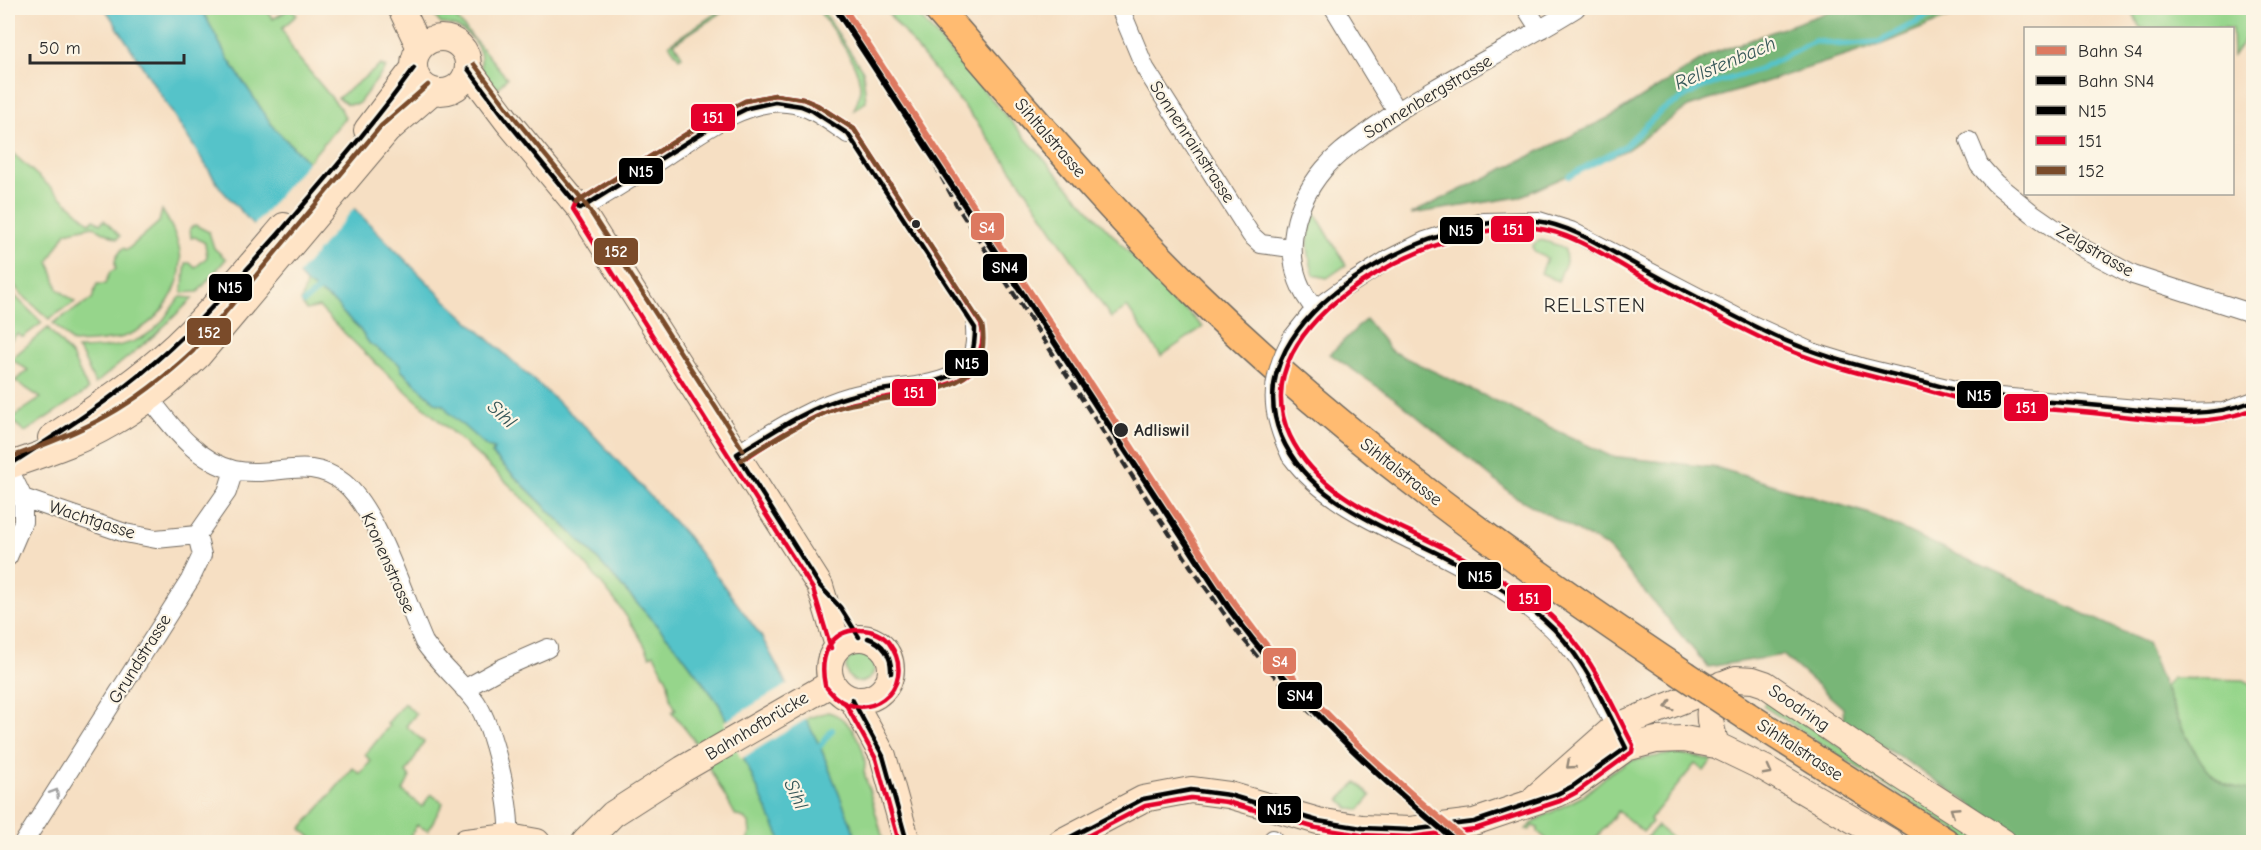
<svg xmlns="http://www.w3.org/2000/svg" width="2261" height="850" viewBox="0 0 2261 850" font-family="'Comic Neue',sans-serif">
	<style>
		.green { fill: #96d58b; stroke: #60805b; stroke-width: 1.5 }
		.forest { fill: #78b677; stroke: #527051; stroke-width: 1.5 }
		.water { fill: #55c3c9; stroke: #40777a; stroke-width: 1.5 }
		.pier { fill: #f6dfc3 }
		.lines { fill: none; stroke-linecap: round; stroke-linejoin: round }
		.stream { stroke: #55c3c9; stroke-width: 6 }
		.street-casing { stroke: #726a60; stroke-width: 20 }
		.secondary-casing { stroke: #726a60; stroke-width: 28 }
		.primary-casing { stroke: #726a60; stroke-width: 31 }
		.street { stroke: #fff; stroke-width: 18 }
		.secondary { stroke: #ffe4c6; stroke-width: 26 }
		.primary { stroke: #ffbb71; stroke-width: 28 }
		.rail { stroke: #2b2b2b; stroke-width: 4.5; stroke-dasharray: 9 4.5; stroke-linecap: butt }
		.street-bridge-casing { stroke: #726a60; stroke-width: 20; stroke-linecap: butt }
		.primary-bridge-casing { stroke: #726a60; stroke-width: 31; stroke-linecap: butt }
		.street-bridge { stroke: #fff; stroke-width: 18 }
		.primary-bridge { stroke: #ffbb71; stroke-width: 28 }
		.bus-1-casing { stroke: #fcf5e5; stroke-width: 9 }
		.bus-2-casing { stroke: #fcf5e5; stroke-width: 9 }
		.bus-3-casing { stroke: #fcf5e5; stroke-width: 9 }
		.bus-1 { stroke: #000; stroke-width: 4.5 }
		.bus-2 { stroke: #e4002b; stroke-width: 4.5 }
		.bus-3 { stroke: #7a4b2a; stroke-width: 4.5 }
		.rail-1-casing { stroke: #fcf5e5; stroke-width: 10 }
		.rail-2-casing { stroke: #fcf5e5; stroke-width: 10 }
		.rail-1 { stroke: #dd7960; stroke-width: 6 }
		.rail-2 { stroke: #000; stroke-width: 6 }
		.oneway { stroke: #958878 }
		.oneway2 { stroke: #a0a0a0 }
		.bus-dot { fill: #2b2b2b; stroke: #fcf5e5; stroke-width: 2 }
		.labels { text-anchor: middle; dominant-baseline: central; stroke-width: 4.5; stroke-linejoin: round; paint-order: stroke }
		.street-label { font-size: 18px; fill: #2b2b2b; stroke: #fcf5e5 }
		.stop-label { font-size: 18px; font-weight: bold; fill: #2b2b2b; stroke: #fcf5e5; text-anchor: start }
		.water-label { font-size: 20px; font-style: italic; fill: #38595a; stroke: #fcf5e5 }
		.neighbourhood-label { font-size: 20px; letter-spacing: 1.5px; fill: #2b2b2b; stroke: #fcf5e5 }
		.line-badge { stroke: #fcf5e5; stroke-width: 2 }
		.badge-label { font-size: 16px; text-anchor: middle; font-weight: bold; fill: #fff }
	</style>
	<rect width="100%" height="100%" fill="#fcf5e5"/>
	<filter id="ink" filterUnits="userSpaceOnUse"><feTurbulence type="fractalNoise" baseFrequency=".0167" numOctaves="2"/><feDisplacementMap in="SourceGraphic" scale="12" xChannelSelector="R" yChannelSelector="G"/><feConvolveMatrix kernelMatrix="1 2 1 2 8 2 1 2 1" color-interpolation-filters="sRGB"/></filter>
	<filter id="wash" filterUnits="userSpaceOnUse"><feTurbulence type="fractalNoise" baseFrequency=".008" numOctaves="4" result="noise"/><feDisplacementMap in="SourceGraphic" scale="24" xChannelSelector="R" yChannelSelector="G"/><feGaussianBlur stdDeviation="1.35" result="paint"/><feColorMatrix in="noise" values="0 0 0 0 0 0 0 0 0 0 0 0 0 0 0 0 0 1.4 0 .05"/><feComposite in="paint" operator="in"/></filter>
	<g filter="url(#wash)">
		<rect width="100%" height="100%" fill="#f6dfc3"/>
		<path class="green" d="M201,8H265L273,19L291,8L297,15L282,28L295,54L341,109L345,118L308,162L274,128L228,59Z
			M428,8H448L507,78L497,89C493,84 484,77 482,71C480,66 482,59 480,53C474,36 459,24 441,24Z
			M724,8H729L674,43L682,56L679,58L669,44Z
			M817,8H821L863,71L866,102L854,110C857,102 860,96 860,87C860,64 830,27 817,8Z
			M884,8H912C1007,116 1099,227 1203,327L1161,356L1127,307L1111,318L1023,186L976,121Z
			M2131,8H2253V28L2233,56L2232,28H2140Z
			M381,65L386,68L358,104H347L338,98Z
			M8,149L90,223L94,219L100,224L104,220L120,236L117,239L93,226L66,232L49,261L58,289L75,302L49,319L20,293L8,277Z
			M162,210C169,221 176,234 179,247C188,285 159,325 123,337C107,342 90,342 73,343L53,323L92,299L97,284H105L110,272L116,269C113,259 117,256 123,248L127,250L159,222Z
			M1314,211L1346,265L1327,278L1314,275C1306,250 1306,237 1314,211Z
			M195,225L209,232L214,248L226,259L198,292L182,293L186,263H190L195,268L207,257L205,243L195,237L191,238L190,228Z
			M1541,240L1560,246L1565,250L1566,262L1558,281L1541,273L1547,258L1536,253L1532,247L1535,243Z
			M306,283L339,306L342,312L358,327L369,343L401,365V370L436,403L444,405L494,449L492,454L591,552L678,649L719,704L782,842H746L750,834L749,823L742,817L736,816L693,739L672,712L676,710L670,698L668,682L654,654L650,656C633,621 609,592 584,563C504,469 404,397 319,307L306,310L301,302Z
			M8,289L42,323L23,337L17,334L8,343Z
			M181,297L193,298L156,334L95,384L83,357L77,349C108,348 138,348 161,323C167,316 175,301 181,297Z
			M48,328L72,356L88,390L25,432L10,419L41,398L15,381L28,370L11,359Z
			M846 668a14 14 0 1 1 28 0a14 14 0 1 1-28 0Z
			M2172,678L2244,680L2253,685V791C2244,789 2230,788 2222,783C2195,766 2177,715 2165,687Z
			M1767,700L1989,842H1973L1763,706Z
			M404,703L416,714L406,726L424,742L406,773L410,777L403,791L422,807L431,794L443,803L428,831L417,825L407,842H328L324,839L321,842H317L301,829L353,768L360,774L371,761L365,755L389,726L387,724Z
			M828,712C850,717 869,750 864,772L884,842H858L820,746L805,719Z
			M1677,753L1712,760L1704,771L1695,764L1650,819L1652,822L1643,832L1618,811L1593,842H1550L1538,832V828L1532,826L1530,830L1526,829L1536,820L1583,796L1611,772L1630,761Z
			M1357,782L1371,796L1359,810L1349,809L1340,799Z
			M1657,826L1677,842H1643Z"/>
		<path class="forest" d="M1839,8H1972L1882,44L1688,107L1628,149L1519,197L1411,214L1614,115L1711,54Z
			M1366,319L1391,351L1610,456L1718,468L1870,514L2147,643C2162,679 2189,762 2222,783C2230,788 2244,788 2253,791V842H2027L1900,757L1844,723L1843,708L1783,655L1708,667L1607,547L1514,496L1397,400L1330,354Z"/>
		<path class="water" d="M105,8H201L228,59L274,128L444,299L589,430L687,536L761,636L820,746L858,842H782L719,704L678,649L591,552L492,454L494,449L487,447L449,413L444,405L436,403L401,370L400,365L369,343L358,327L342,312L339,306L306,283L221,189Z"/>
		<path class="pier" d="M310,159L356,206L296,277L251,229Z
			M790,683L808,718L741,759L724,722Z"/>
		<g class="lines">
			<path class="stream" d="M1569,176L1625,146L1661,111L1700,88L1760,69L1815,41L1845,45L1879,42L1943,8
				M304,302L324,285
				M814,749L820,746L832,730"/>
		</g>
	</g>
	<g filter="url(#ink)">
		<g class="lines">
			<defs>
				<path id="street" d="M1120,8L1145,68L1251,235L1261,244L1291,248
					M1334,8L1397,112
					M1526,8L1540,30
					M1969,141L1979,165L1995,183L2032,213L2084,249L2133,275L2254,314
					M580,209C606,195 630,179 655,163C691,140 742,98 787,103C810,105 829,121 848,134
					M1315,309C1279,267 1290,209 1324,169C1338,152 1356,141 1373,128C1437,83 1510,49 1576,8
					M1292,338L1315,309L1344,288L1389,259L1425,241L1483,222L1539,221L1571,231L1746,322L1812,352L1864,368L1976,395L2183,413L2224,412L2254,401
					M143,390C168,421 193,460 234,470C274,479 308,454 344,483C378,511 405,600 424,642C439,664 460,681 476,702C494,729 511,805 509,837
					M737,454C773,432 811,407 851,396C884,386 934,391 962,370C974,360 976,342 975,328
					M1291,456C1322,498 1368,519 1413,541C1471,570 1537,602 1576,655C1592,677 1603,703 1615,727
					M8,467L23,498V522L8,557
					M23,498L125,533L156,539L197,535
					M197,535L227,492L234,470
					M464,689L500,669L548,648
					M24,842L190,580L202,555L197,535
					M1272,842L1273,839"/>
				<path id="secondary" d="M401,8L420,48
					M414 65a27 27 0 1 1 54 0a27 27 0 1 1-54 0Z
					M468,69L508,122L580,209L820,586L838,646
					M367,130L414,68
					M51,438C94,409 137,381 176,345C215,308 249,267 284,226
					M8,466C42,454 78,443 110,424C143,406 171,382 198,356L387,131L433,91
					M829 669a31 31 0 1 1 62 0a31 31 0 1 1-62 0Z
					M852,699L883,756L907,842
					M1716,745C1708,718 1705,707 1722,684
					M1536,797L1615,727L1736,679L1753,680L1765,684L1875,759L2003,842
					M466,842L509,837L537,842
					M585,842L613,814L683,769L832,683
					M1061,842L1143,799L1191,790L1229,795L1318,821L1362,828L1410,830L1474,822L1557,794L1573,786L1626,748L1656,740L1684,739L1716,745L1766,769L1891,842"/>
				<path id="primary" d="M937,8C1022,105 1105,206 1198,296C1346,440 1514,561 1685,675
					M1747,716L1945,842"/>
			</defs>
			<use href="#street" class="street-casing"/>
			<use href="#secondary" class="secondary-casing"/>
			<use href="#primary" class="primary-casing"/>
			<use href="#street" class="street"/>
			<use href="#secondary" class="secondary"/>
			<use href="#primary" class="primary"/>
			<path class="rail" d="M877,58L959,209L1191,567L1239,634L1275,676L1310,712L1437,817"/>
			<defs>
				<path id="street-bridge" d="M1291,456C1270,413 1268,381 1292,338"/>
				<path id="primary-bridge" d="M1685,675L1747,716"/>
			</defs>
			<use href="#street-bridge" class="street-bridge-casing"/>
			<use href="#primary-bridge" class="primary-bridge-casing"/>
			<use href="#street-bridge" class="street-bridge"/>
			<use href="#primary-bridge" class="primary-bridge"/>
			<defs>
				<path id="bus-1" d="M468,69L508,122L580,209L716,124L748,108L775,102L801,106L813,111L848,134L975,328C975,346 973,361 957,372C931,389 882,386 850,396C809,407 773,432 737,454
					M737,454L820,586L840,607L859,637
					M8,466C59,433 110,401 156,361C202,321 242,275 282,230C327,177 373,125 414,68
					M868,638C883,643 892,656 891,673
					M852,699L883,756L907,842
					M1061,842L1143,799L1191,790L1229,795L1318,821L1362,828L1410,830L1474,822L1557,794L1573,786L1626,748C1603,703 1583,653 1543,619C1514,595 1480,575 1447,558C1387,527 1310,504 1281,436C1230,314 1440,211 1536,221C1572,225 1608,250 1640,267C1680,288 1721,310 1762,330C1812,355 1863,367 1916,380C1938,385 1958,392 1980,395C2020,401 2061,402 2101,406C2152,411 2204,421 2254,401"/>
				<path id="bus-2" d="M747,457C776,438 806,419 840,407C872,395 957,394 974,368C977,364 978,356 980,351C983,342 984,333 981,324L854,129L817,105L803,99L775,95L745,101L712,118L576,203L573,210L813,589L831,648
					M825,685C819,657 829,629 861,630C872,630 883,635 889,643C922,688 861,733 827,688
					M845,703L876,759L899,842
					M1076,842L1145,806L1191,798L1227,802L1316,828L1361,835L1410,837L1475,829L1560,801L1577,792L1632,752L1633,745C1609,699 1590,651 1551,616C1522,590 1485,569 1450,551C1392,521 1320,499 1290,436C1235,320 1444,219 1535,228C1571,232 1607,257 1637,274C1678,296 1718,317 1759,337C1808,361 1859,374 1912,386C1935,392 1958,400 1982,403C2022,408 2062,410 2102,414C2153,419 2205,429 2254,409"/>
				<path id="bus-3" d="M474,64L514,117L586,205L743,450
					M576,203L712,118L745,101L775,95L803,99L817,105L854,129L982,325C997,405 886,391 838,408C804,420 772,441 741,460
					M8,458C86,431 132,408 193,351L381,126L428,85"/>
			</defs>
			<use href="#bus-1" class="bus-1-casing"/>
			<use href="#bus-2" class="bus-2-casing"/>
			<use href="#bus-3" class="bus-3-casing"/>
			<use href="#bus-1" class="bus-1"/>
			<use href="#bus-2" class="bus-2"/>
			<use href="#bus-3" class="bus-3"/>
			<defs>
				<path id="rail-1" d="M844,8L1234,603C1301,696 1380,769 1468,842"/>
				<path id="rail-2" d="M838,12L1228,607C1293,697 1371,772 1457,842"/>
			</defs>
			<use href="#rail-1" class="rail-1-casing"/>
			<use href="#rail-2" class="rail-2-casing"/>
			<use href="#rail-1" class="rail-1"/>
			<use href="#rail-2" class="rail-2"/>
		</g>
		<defs><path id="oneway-chevron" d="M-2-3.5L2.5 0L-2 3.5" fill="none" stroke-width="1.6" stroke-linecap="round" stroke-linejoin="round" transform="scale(1.5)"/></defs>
		<g class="oneway">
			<use href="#oneway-chevron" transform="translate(1669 706) rotate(163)"/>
			<use href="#oneway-chevron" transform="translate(1570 765) rotate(139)"/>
			<use href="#oneway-chevron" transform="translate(1768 771) rotate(28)"/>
			<use href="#oneway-chevron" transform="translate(1954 811) rotate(-147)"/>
		</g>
		<use class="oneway2" href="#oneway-chevron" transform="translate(55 793) rotate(-58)"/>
	</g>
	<g class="bus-dot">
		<circle cx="916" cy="224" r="5"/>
		<circle cx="1121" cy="430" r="8"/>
	</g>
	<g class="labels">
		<g class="street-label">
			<text transform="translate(1428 97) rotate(-31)">Sonnenbergstrasse</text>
			<text transform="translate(1050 138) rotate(49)">Sihltalstrasse</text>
			<text transform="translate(1192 142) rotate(57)">Sonnenrainstrasse</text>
			<text transform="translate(2095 251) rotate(30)">Zelgstrasse</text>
			<text transform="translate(1401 472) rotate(38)">Sihltalstrasse</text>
			<text transform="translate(92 520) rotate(18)">Wachtgasse</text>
			<text transform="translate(388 563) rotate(66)">Kronenstrasse</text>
			<text transform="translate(140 659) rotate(-58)">Grundstrasse</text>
			<text transform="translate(1799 708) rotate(34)">Soodring</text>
			<text transform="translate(757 726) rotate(-31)">Bahnhofbrücke</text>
			<text transform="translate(1800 750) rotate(33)">Sihltalstrasse</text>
		</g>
		<g class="stop-label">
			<text x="1134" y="430">Adliswil</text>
		</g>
		<g class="water-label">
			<text transform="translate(1725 63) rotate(-23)">Rellstenbach</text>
			<text transform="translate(502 414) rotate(43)">Sihl</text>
			<text transform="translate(796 794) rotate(66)">Sihl</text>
		</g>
		<g class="neighbourhood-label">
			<text x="1595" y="305">RELLSTEN</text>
		</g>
	</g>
	<g class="line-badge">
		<rect x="690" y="103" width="46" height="29" rx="6" fill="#e4002b"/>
		<rect x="618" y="157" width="46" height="28" rx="6" fill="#000"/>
		<rect x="970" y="212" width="35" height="29" rx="6" fill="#dd7960"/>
		<rect x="1490" y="215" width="45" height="28" rx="6" fill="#e4002b"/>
		<rect x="1439" y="216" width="45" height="29" rx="6" fill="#000"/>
		<rect x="593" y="237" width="46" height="29" rx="6" fill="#7a4b2a"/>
		<rect x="982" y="253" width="46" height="29" rx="6" fill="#000"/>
		<rect x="208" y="273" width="45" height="29" rx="6" fill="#000"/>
		<rect x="186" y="317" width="46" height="29" rx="6" fill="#7a4b2a"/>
		<rect x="944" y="349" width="45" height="28" rx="6" fill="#000"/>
		<rect x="891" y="378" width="46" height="29" rx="6" fill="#e4002b"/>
		<rect x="1956" y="380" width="46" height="29" rx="6" fill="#000"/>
		<rect x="2003" y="393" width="46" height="29" rx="6" fill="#e4002b"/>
		<rect x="1457" y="561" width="45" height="29" rx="6" fill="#000"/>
		<rect x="1506" y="584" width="46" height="28" rx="6" fill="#e4002b"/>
		<rect x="1262" y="647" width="35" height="28" rx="6" fill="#dd7960"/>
		<rect x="1277" y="681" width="46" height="29" rx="6" fill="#000"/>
		<rect x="1257" y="795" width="45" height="29" rx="6" fill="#000"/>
	</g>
	<g class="badge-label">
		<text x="713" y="123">151</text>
		<text x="641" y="177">N15</text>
		<text x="987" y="233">S4</text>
		<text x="1513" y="235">151</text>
		<text x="1461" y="236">N15</text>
		<text x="616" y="257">152</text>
		<text x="1005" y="273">SN4</text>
		<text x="230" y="293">N15</text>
		<text x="209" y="338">152</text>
		<text x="967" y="369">N15</text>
		<text x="914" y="398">151</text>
		<text x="1979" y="401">N15</text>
		<text x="2026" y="413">151</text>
		<text x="1480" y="582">N15</text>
		<text x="1529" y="604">151</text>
		<text x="1280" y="667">S4</text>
		<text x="1300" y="701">SN4</text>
		<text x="1279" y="815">N15</text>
	</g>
	<rect width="2261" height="850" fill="none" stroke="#fcf5e5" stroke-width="30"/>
	<rect x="2024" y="27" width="210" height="168" fill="#fcf5e5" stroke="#a8a49b" stroke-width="1.5"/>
	<rect x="2036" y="46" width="30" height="9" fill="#dd7960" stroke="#a8a49b" stroke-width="1.5"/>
	<text x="2078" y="57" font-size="18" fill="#2b2b2b">Bahn S4</text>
	<rect x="2036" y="76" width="30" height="9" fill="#000000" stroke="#a8a49b" stroke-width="1.5"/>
	<text x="2078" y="87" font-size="18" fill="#2b2b2b">Bahn SN4</text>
	<rect x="2036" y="106" width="30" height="9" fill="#000000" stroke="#a8a49b" stroke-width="1.5"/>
	<text x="2078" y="117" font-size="18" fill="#2b2b2b">N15</text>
	<rect x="2036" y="136" width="30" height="9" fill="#e4002b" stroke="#a8a49b" stroke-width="1.5"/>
	<text x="2078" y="147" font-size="18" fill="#2b2b2b">151</text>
	<rect x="2036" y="166" width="30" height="9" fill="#7a4b2a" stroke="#a8a49b" stroke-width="1.5"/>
	<text x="2078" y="177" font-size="18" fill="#2b2b2b">152</text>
	<path d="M30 54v9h154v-9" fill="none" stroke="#2b2b2b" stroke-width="3"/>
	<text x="39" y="54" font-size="18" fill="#2b2b2b" stroke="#fcf5e5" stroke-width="4.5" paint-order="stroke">50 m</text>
</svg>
